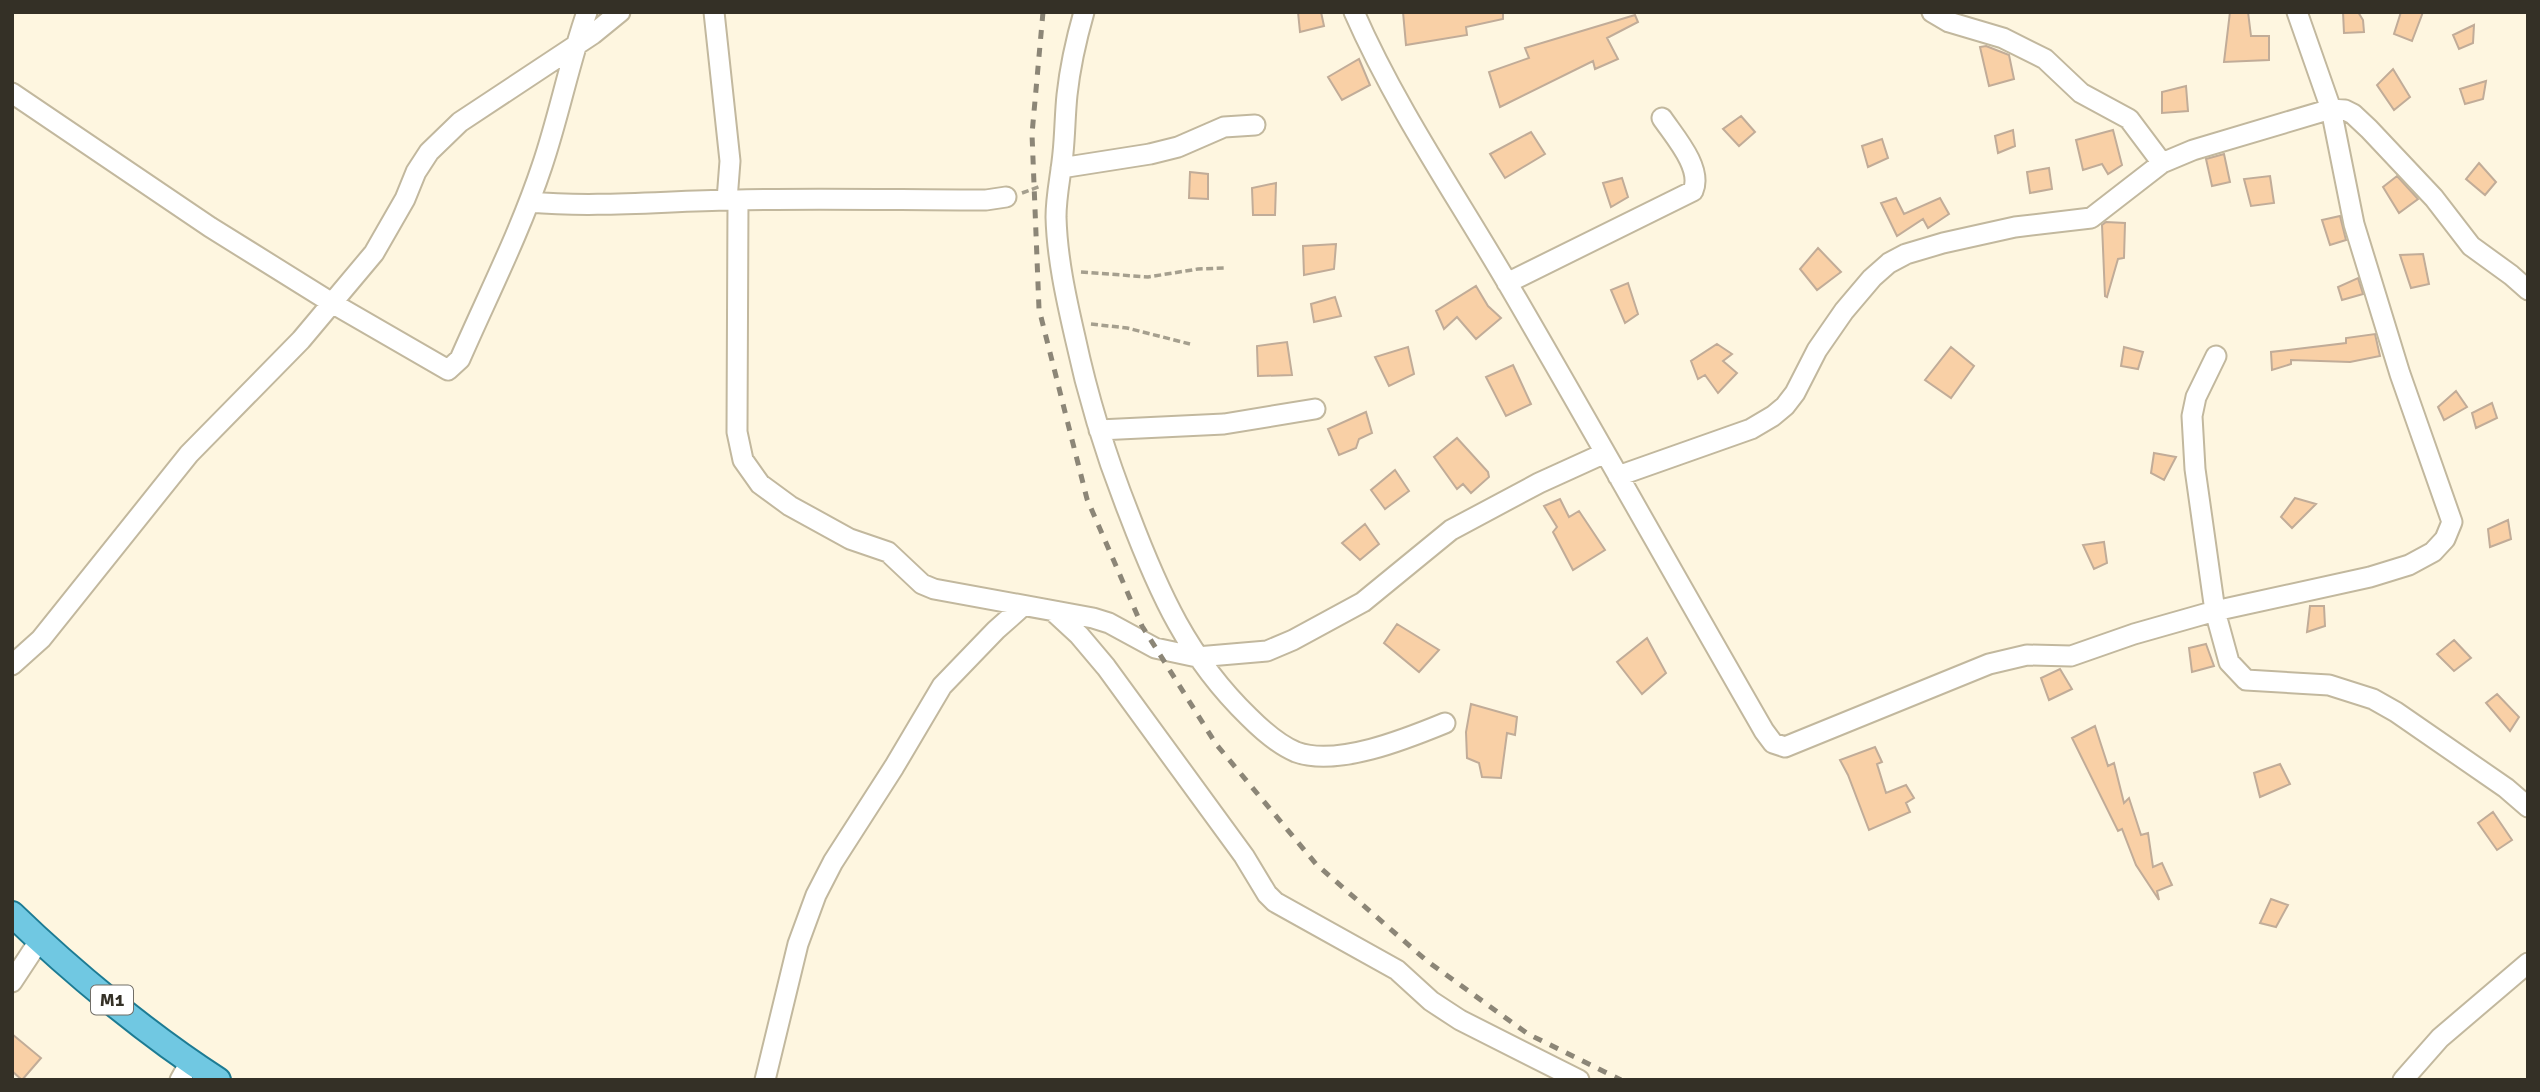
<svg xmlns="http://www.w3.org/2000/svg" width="2540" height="1092" viewBox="0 0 2540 1092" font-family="Signika,sans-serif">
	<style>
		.building { fill: #f9d0a6; stroke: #c1ac98; stroke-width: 2 }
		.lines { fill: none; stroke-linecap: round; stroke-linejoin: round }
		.minor-casing { stroke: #c2b89e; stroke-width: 23 }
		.major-casing { stroke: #1d7b93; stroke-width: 28 }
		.path { stroke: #a59f8e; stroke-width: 3.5; stroke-dasharray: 7 3.5; stroke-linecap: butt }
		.minor { stroke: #fff; stroke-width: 19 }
		.major { stroke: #70c8e2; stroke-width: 24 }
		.rail { stroke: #8c8677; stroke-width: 5; stroke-dasharray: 9 9; stroke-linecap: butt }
		.labels { text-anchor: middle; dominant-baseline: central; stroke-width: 5; stroke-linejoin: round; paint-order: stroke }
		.shield { fill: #fff; stroke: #716e67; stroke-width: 2 }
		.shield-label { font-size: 18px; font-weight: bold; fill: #343026 }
	</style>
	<rect width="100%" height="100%" fill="#fef6e0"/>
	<path class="building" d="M1298,12H1321L1324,26L1300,32Z
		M1403,12H1503V19L1466,27L1467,35L1406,45Z
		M2230,12H2248L2251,36H2269V60L2224,62Z
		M2343,12H2358L2363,20L2364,32L2344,33Z
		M2401,12H2423L2412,41L2394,34Z
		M1635,15L1638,22L1607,38L1618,59L1595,69L1593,61L1500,107L1489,72L1529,58L1525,48Z
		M2474,25L2473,43L2459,49L2453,35Z
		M1986,46L2009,55L2014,79L1989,86L1980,47Z
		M1359,59L1370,85L1342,100L1328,77Z
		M2393,69L2410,97L2394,110L2377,85Z
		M2486,81L2483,99L2465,104L2460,89Z
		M2186,86L2188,111L2162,113V92Z
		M1741,116L1755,132L1739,146L1723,129Z
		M2013,130L2015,146L1998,153L1995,136Z
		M2113,130L2122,165L2108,174L2102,164L2083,170L2076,140Z
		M1531,132L1545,154L1505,178L1490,154Z
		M1882,139L1888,158L1868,167L1862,146Z
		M2224,154L2230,182L2212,186L2206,159Z
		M2479,163L2496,182L2485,195L2466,179Z
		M2049,168L2052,189L2030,193L2027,172Z
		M1190,172L1208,174V199L1189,198Z
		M2270,176L2274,203L2251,206L2244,179Z
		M2397,176L2418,199L2399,213L2383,187Z
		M1622,178L1628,197L1611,207L1603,183Z
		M1276,183L1275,215H1253L1252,188Z
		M1896,198L1904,214L1940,198L1949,214L1928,228L1923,219L1897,236L1881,203Z
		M2340,216L2346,240L2330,245L2322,220Z
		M2106,222L2125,223L2124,258L2118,259L2107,297L2105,296L2102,225Z
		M1336,244L1334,269L1304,275L1303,246Z
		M1818,248L1841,272L1817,290L1800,269Z
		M2423,254L2429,284L2411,288L2400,255Z
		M2358,278L2363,294L2342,300L2338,287Z
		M1628,283L1638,314L1625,323L1611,290Z
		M1476,286L1488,306L1501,318L1476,339L1457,317L1444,329L1436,311Z
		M1335,297L1341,316L1314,322L1311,304Z
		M2375,334L2380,356L2350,362L2291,360V364L2272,370L2271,352L2346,343V338Z
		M1287,342L1292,375L1258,376L1257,346Z
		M1717,344L1732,354L1723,361L1737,373L1718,393L1705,375L1698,379L1691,361Z
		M1408,347L1414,374L1389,386L1375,357Z
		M1951,347L1974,366L1951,398L1925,380Z
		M2124,347L2143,352L2138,369L2121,366Z
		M1513,365L1531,404L1506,416L1486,377Z
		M2456,391L2467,407L2444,420L2438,407Z
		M2492,403L2497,418L2476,428L2472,413Z
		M1366,412L1372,433L1359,439L1356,448L1339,455L1328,429Z
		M1457,438L1488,472L1489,477L1471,493L1463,484L1457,489L1434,457Z
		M2154,453L2176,457L2164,480L2151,473Z
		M1395,470L1409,491L1385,509L1371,490Z
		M2295,498L2316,504L2292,528L2281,517Z
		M1560,499L1569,517L1579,511L1605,550L1573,570L1553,532L1557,527L1544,506Z
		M2508,520L2511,539L2490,547L2488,529Z
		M1365,524L1379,544L1360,560L1342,543Z
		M2104,542L2107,563L2094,569L2083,545Z
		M2310,606H2324L2325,626L2307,632Z
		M1397,624L1439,650L1419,672L1384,643Z
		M1647,638L1666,673L1642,694L1617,662Z
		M2454,640L2471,658L2454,671L2437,654Z
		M2206,644L2214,666L2192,672L2189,648Z
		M2060,669L2072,689L2049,700L2041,678Z
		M2497,694L2519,717L2510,731L2486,703Z
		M1471,704L1517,717L1515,735L1507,733L1501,778L1482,777L1479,763L1467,758L1466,732Z
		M2095,726L2108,766L2114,763L2124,803L2129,798L2141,835L2148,833L2153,867L2162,863L2172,885L2157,891L2159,900L2136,865L2122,829L2118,831L2072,738Z
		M1875,747L1882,762L1877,764L1886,793L1906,785L1914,798L1906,803L1910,812L1869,830L1848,775L1840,760Z
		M2280,764L2290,784L2260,797L2254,773Z
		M2493,812L2512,840L2497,850L2478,823Z
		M2271,899L2288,905L2276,927L2260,923Z
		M12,1034L41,1058L22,1080L12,1071Z"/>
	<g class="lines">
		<defs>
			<path id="minor" d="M714,12L730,161L727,200
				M1084,12C1076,40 1070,67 1067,95C1065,114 1065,134 1063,153C1061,175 1056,195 1056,217C1057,257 1066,298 1075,337C1088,398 1106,456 1129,514C1159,593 1188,658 1249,717C1262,730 1279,745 1296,752C1337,767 1406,739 1445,723
				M1354,12C1396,108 1456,195 1508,284C1595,433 1678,582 1764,731L1773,743L1785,747L1989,664L2027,655L2071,656L2134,634L2215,611L2229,662L2246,680L2329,685L2373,699L2396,712L2506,788L2528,807
				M1932,12L1949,22L2003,38L2045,59L2081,93L2129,119L2162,163
				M12,93L210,227L332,303L448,370L460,359C488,295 520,232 542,166C559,116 569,63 587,12
				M1061,168L1150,154L1178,147L1224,127L1255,125
				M738,200L737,432L743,460L760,484L790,506L850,539L888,552L922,584L934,589L1093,618L1109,623L1155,648L1197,657L1267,651L1293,640L1363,602L1451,530L1539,483L1605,453
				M529,202C596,208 663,201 731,200C816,198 901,200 986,200L1006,197
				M1507,283L1693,191C1703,168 1674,136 1662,118
				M2216,356L2196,397L2192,416L2195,469L2215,611L2370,577L2409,565L2433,552L2445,539L2452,522L2400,374L2354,224L2331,109L2297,12
				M1099,430L1224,424L1315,409
				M1618,476L1751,429L1773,416L1785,406L1795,393L1817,350L1844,311L1872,278L1889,263L1906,254L1943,243L2015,227L2091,218L2162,163L2193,150L2331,109L2345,110L2353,114L2369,129L2434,198L2471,246L2511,275L2528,290
				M1053,611L1079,635L1106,667L1244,856L1267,894L1275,902L1397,970L1431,1001L1460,1020L1579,1080
				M12,665L41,639L189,454L301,340L374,253L405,199L416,172L429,152L460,122L593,34L620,12
				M12,982L39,941
				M180,1080L190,1062
				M765,1080L798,944L816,895L833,862L894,767L942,686L996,630L1023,606
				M2403,1080L2440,1038L2528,963"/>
			<path id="major" d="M12,914C72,972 148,1035 218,1080"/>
		</defs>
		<use href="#minor" class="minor-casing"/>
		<use href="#major" class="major-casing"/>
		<path class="path" d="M1022,193L1041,186
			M1081,272L1148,277L1198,269L1226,268
			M1091,324L1127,328L1190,344"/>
		<use href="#minor" class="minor"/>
		<use href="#major" class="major"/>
		<path class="rail" d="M1043,12L1032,134L1039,309L1087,499L1142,626L1216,744L1316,864L1427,961L1528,1034L1621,1080"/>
	</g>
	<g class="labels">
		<rect class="shield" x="91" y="985.5" width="42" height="29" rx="5"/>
		<g class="shield-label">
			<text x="112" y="1000">M1</text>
		</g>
	</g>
	<rect width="2540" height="1092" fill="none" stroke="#343026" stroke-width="28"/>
</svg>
